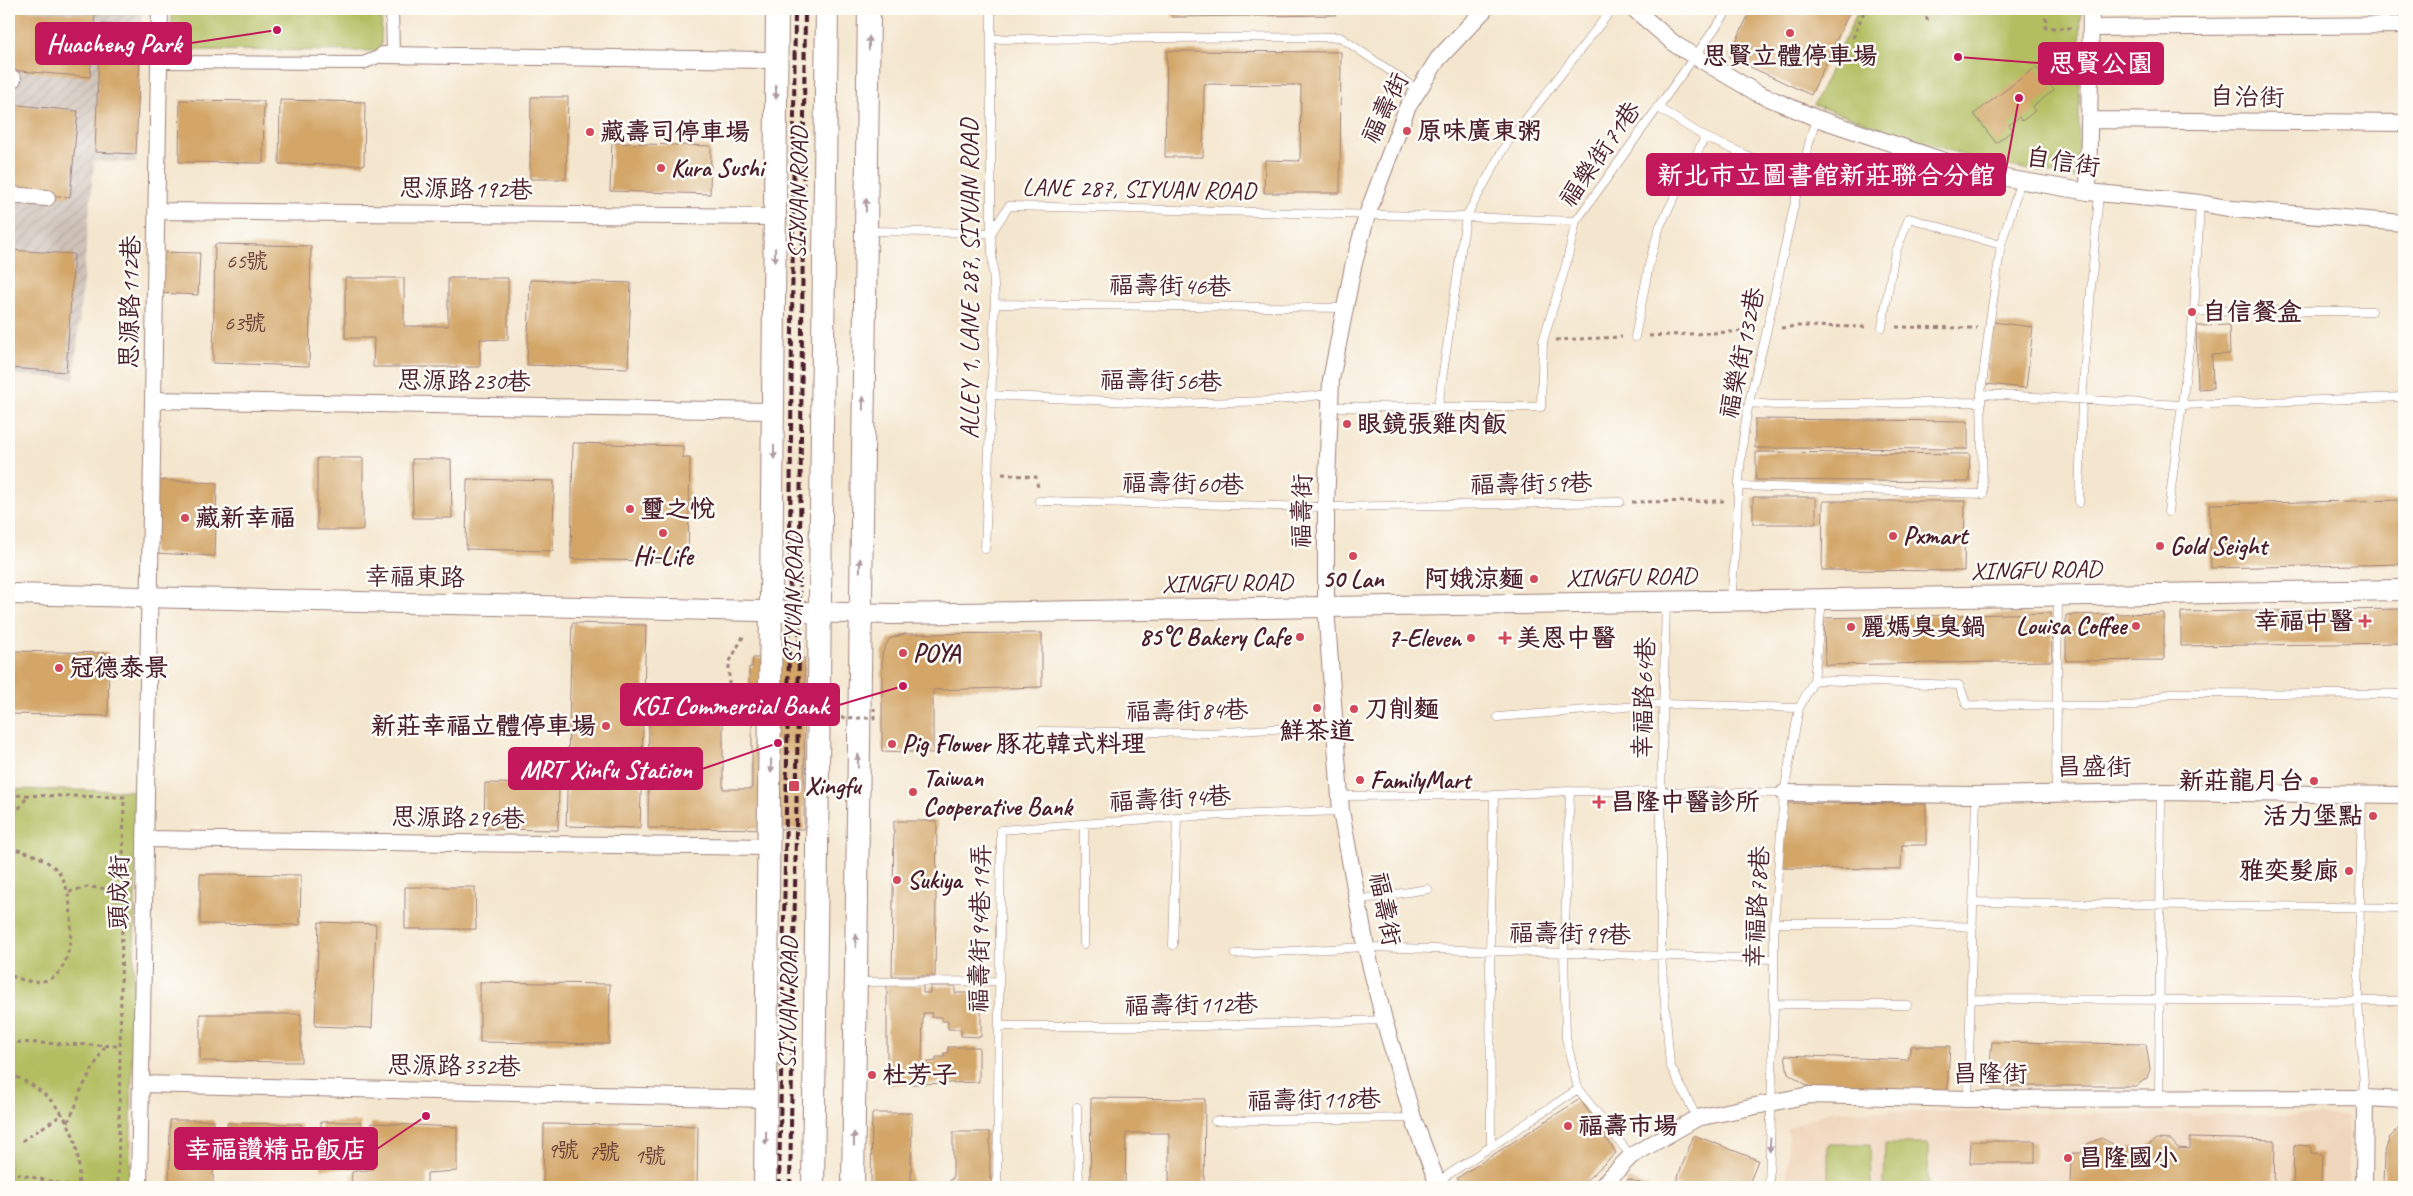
<svg xmlns="http://www.w3.org/2000/svg" width="2413" height="1196" viewBox="0 0 2413 1196" font-family="Caveat,'LXGW WenKai TC',sans-serif">
	<style>
		.built { fill: #f0d6bc }
		.industrial { fill: url(#industrial-furrows) }
		.park { fill: #b2be60; stroke: #7e6e46 }
		.building { fill: #d3a667 }
		.lines { fill: none; stroke-linecap: round; stroke-linejoin: round }
		.service-casing { stroke: #9f827c; stroke-width: 9 }
		.pedestrian-casing { stroke: #9f827c; stroke-width: 14 }
		.minor-casing { stroke: #9f827c; stroke-width: 18 }
		.tertiary-casing { stroke: #9f827c; stroke-width: 22 }
		.secondary-casing { stroke: #9f827c; stroke-width: 24 }
		.path { stroke: #9f827c; stroke-width: 3; stroke-dasharray: 4 4; stroke-linecap: butt }
		.service { stroke: #fff; stroke-width: 8 }
		.pedestrian { stroke: #fff; stroke-width: 12 }
		.minor { stroke: #fff; stroke-width: 16 }
		.tertiary { stroke: #fff; stroke-width: 20 }
		.secondary { stroke: #fff; stroke-width: 22 }
		.rail { stroke: #4a1f2b; stroke-width: 4; stroke-dasharray: 8 4; stroke-linecap: butt }
		.path-bridge { stroke: #9f827c; stroke-width: 3; stroke-dasharray: 4 4; stroke-linecap: butt }
		.oneway { fill: #ae9aa0 }
		.poi-dot { fill: #d1495b; stroke: #fdfcf7; stroke-width: 2 }
		.labels { text-anchor: middle; dominant-baseline: central; stroke-width: 5; stroke-linejoin: round; paint-order: stroke }
		.number-label { font-size: 22px; fill: #6c413a }
		.poi-label { font-size: 25px; font-weight: bold; fill: #4a1f2b; stroke: #fdfcf7; text-anchor: start }
		.street-label { font-size: 25px; fill: #4a1f2b; stroke: #fdfcf7 }
		.leader { fill: none; stroke: #c2185b; stroke-width: 2 }
		.callout-dot { fill: #c2185b; stroke: #fdfcf7; stroke-width: 2 }
		.callout { fill: #c2185b; stroke: #c2185b; stroke-width: 2 }
		.callout-label { font-size: 26px; text-anchor: middle; font-weight: bold; fill: #fff }
	</style>
	<defs>
		<pattern id="industrial-furrows" width="10" height="10" patternUnits="userSpaceOnUse" patternTransform="scale(1.25)"><rect width="10" height="10" fill="#cec2b9"/><path d="M-1 1l2-2M0 10L10 0M9 11l2-2" fill="none" stroke="#b2a69f"/></pattern>
	</defs>
	<rect width="100%" height="100%" fill="#fdfcf7"/>
	<filter id="ink" filterUnits="userSpaceOnUse"><feTurbulence type="fractalNoise" baseFrequency=".02" numOctaves="2"/><feDisplacementMap in="SourceGraphic" scale="10" xChannelSelector="R" yChannelSelector="G"/><feConvolveMatrix kernelMatrix="1 2 1 2 8 2 1 2 1" color-interpolation-filters="sRGB"/></filter>
	<filter id="wash" filterUnits="userSpaceOnUse"><feTurbulence type="fractalNoise" baseFrequency=".0096" numOctaves="4" result="noise"/><feDisplacementMap in="SourceGraphic" scale="20" xChannelSelector="R" yChannelSelector="G"/><feGaussianBlur stdDeviation="1.12" result="paint"/><feColorMatrix in="noise" values="0 0 0 0 0 0 0 0 0 0 0 0 0 0 0 0 0 1.4 0 .05"/><feComposite in="paint" operator="in"/></filter>
	<g filter="url(#wash)">
		<rect width="100%" height="100%" fill="#f4e6ce"/>
		<path class="built" d="M1830,1111L2348,1116L2349,1187H1788V1129Z"/>
		<path class="industrial" d="M9,9H142L136,163L94,161L74,379L9,374Z"/>
		<path class="park" d="M172,9H382L381,51L171,50Z
			M1859,9H2081L2078,178L1984,162L1814,105Z
			M9,789L137,791L130,1187H9Z
			M1828,1144H1870L1871,1187H1828Z
			M1885,1144H1928V1187H1884Z"/>
		<g id="blocks">
			<path class="building" d="M9,9L95,15L90,77L9,70Z
				M1172,9H1336V15L1172,17Z
				M1751,9H1851L1811,95L1729,57Z
				M100,24L141,26L136,154L95,152Z
				M1167,51L1341,52L1340,193H1264L1265,160L1300,161L1301,85L1204,84L1203,157H1165Z
				M2036,67L2054,90L2032,107L2035,111L2022,121L2019,117L2009,125L2013,130L1996,143L1974,114Z
				M531,97H568L566,179H530Z
				M180,100L264,101L263,163L179,162Z
				M280,100L365,102L364,165L279,164Z
				M9,104L78,111L70,197L9,192Z
				M612,143L711,146L710,194L610,191Z
				M215,244L311,246L309,366L213,363Z
				M9,250L74,254L66,372L9,368Z
				M160,252L200,253L198,295L158,293Z
				M345,278H404V326H448V278H508V340L480,339V367H373L374,338H345Z
				M530,280L631,283L628,368L527,365Z
				M1993,322L2033,327L2026,388L1986,384Z
				M2229,325L2230,354L2212,355L2213,388L2198,389L2196,326Z
				M1755,419L1968,421V449L1755,448Z
				M573,443L683,446V458H690L688,562L571,559Z
				M1756,452L1970,454L1969,482L1756,480Z
				M317,458H363V530H317Z
				M412,459H451L452,518H413Z
				M467,479L554,481L553,551L466,549Z
				M156,480L217,483L215,556L153,553Z
				M1753,497H1816V524H1753Z
				M2404,500V564L2211,568L2209,504Z
				M1823,501H1965L1964,571L1822,570Z
				M2404,609V643L2181,646V612Z
				M2051,613L2052,661L1825,665L1824,618Z
				M2164,613V660L2066,661V615Z
				M572,623L646,625L640,828L566,826Z
				M1042,633V687L933,690V753L882,751V654L889,639L904,634Z
				M9,651L109,653L108,716L9,714Z
				M753,658H805L804,829L648,828L649,705H723V789H752V697H749V667H752Z
				M485,783L559,784L558,830L484,829Z
				M1782,803L1926,804V845H1902L1901,869L1782,868Z
				M894,821H937L935,976H892Z
				M200,874L301,875L300,925L200,924Z
				M405,887H475L476,929H405Z
				M319,922L376,924L372,1028L315,1026Z
				M480,982L610,984L609,1044L480,1042Z
				M887,985H923V993H930V986H955V993H981V1037L961,1036V1029H948V1021H942V1017H932V1013H923L922,1063L936,1061V1057H944V1053H948V1047H979V1082L887,1085Z
				M200,1014H301V1062L200,1061Z
				M1992,1042L2146,1044L2150,1069L2147,1078L2136,1086H1988Z
				M1911,1046H1950L1947,1091L1813,1089L1788,1073L1785,1055L1908,1060Z
				M1091,1098L1205,1099L1204,1187H1169V1133H1126L1125,1187H1090Z
				M1580,1099L1616,1153L1579,1187H1463L1457,1178Z
				M872,1113H912L911,1187H871Z
				M170,1120H214L213,1187H169Z
				M321,1122H361V1169H321Z
				M227,1123L301,1124L300,1164L227,1162Z
				M371,1123L457,1127V1171L427,1173V1187L351,1186L352,1172L373,1169Z
				M544,1124L698,1126L697,1187H543Z
				M2400,1127H2404V1187H2384L2385,1152L2390,1137Z
				M953,1132H990V1179H992V1187H950V1179H953Z
				M1694,1135L1758,1160L1748,1187H1682L1675,1184Z
				M2101,1138L2113,1144L2118,1150V1158L2129,1159V1147H2146L2156,1139L2171,1140L2178,1148L2190,1149V1138L2275,1140L2274,1187H2070L2071,1153H2081L2087,1144Z
				M1971,1141H2035V1163H1970Z
				M2294,1145L2311,1146V1153L2322,1154L2321,1187H2293Z
				M1628,1179L1652,1187H1625Z"/>
		</g>
	</g>
	<g filter="url(#ink)">
		<use href="#blocks" fill-opacity="0" stroke="#9f827c" stroke-width="1"/>
		<g class="lines">
			<defs>
				<path id="service" d="M992,39L1340,37L1418,90
					M1657,107L1705,137L1799,178
					M867,231L991,233L1009,206L1466,217L1576,221
					M995,304L1345,308
					M2194,311H2372
					M1882,327L1894,257L1909,218L2001,245
					M1635,337L1650,260L1660,226L1705,137
					M1981,394L2182,405L2404,397
					M991,395L1172,404L1268,401L1330,394
					M1749,403L1776,405L1981,402
					M1330,407H1541L1543,341L1566,265L1576,221L1729,9
					M1438,407L1466,217L1505,146L1612,9
					M1739,486L1983,494L1981,394L1989,328L2001,245L2021,180
					M1039,501L1326,507L1620,502
					M2079,503L2082,399L2099,193
					M2168,512L2194,311L2200,203
					M985,549L995,304L991,233V9
					M1731,599C1738,534 1736,467 1749,403C1754,378 1762,354 1767,329C1783,258 1796,188 1816,118
					M1666,603L1661,793V955L1670,1065L1697,1118
					M1814,680L1959,685L1967,705L2133,706L2170,693L2404,694
					M1498,717L1663,704L1799,708
					M1041,731L1210,733L1333,725
					M1570,791L1564,953L1566,1038L1578,1089L1631,1156
					M2056,792L2058,597
					M2362,795L2358,1002L2365,1098
					M1341,796L1494,795L1570,791L1784,793
					M1084,824V944
					M1357,900L1428,889
					M1974,902L2404,908
					M1774,923H1904L1973,927
					M1173,945L1177,817
					M1235,954L1366,947L1773,959
					M859,982L999,981
					M1971,999L2404,1001
					M1774,1004L1907,1005
					M999,1026H1201L1384,1020
					M2159,1098L2161,792
					M1968,1099L1976,795
					M1077,1107L1079,1187
					M1215,1121L1413,1118
					M1491,1147L1490,952L1494,795
					M997,1187L1001,830L1177,817L1341,811
					M1425,1187L1437,1182L1578,1089
					M1769,1187L1774,1004V923L1784,793L1799,708L1814,680L1822,600"/>
				<path id="pedestrian" d="M392,9L393,55
					M159,62L363,63L383,55"/>
				<path id="minor" d="M1634,9L1676,45L1757,93L1816,118L1983,174L2088,192L2200,203L2233,209L2404,223
					M2091,28L2404,25
					M383,55L776,60
					M9,79H13
					M2089,120L2404,123
					M2088,192L2091,9
					M9,195L47,198
					M156,211L775,217
					M153,400L774,411
					M1784,793L1976,795L2161,792L2404,795
					M145,839L770,847
					M141,1084L766,1099
					M139,1187L160,9
					M1442,1187L1437,1182L1413,1118L1384,1020L1366,947L1341,811L1326,608V507L1331,380L1353,267L1367,215L1407,108L1438,59L1485,9
					M1601,1187L1631,1156L1697,1118L1809,1095L1968,1099L2365,1098L2404,1100
					M2364,1187L2365,1098"/>
				<path id="tertiary" d="M9,594L892,614L2404,590"/>
				<path id="secondary" d="M765,1187L777,9
					M813,1187L827,9
					M853,1187L869,9"/>
			</defs>
			<use href="#service" class="service-casing"/>
			<use href="#pedestrian" class="pedestrian-casing"/>
			<use href="#minor" class="minor-casing"/>
			<use href="#tertiary" class="tertiary-casing"/>
			<use href="#secondary" class="secondary-casing"/>
			<path class="path" d="M1925,9L1928,23
				M2046,9V28H2073
				M1853,38L1865,9
				M1896,327L1977,328
				M1781,328L1796,326L1869,327
				M1649,336L1752,331
				M1556,340L1622,337
				M1002,474L1036,477L1038,488
				M1632,502L1726,501
				M729,717V663L745,633
				M9,795L124,797L118,1187
				M9,830L12,818L28,796
				M9,848C27,852 43,856 57,870C76,889 78,968 50,979C36,985 22,980 9,975
				M69,892L87,887L122,890
				M9,1042L120,1046
				M9,1074C59,1093 84,1134 78,1187
				M68,1122L78,1101L79,1094L105,1046
				M22,1141L63,1114
				M9,1172L76,1187"/>
			<use href="#service" class="service"/>
			<use href="#pedestrian" class="pedestrian"/>
			<use href="#minor" class="minor"/>
			<use href="#tertiary" class="tertiary"/>
			<use href="#secondary" class="secondary"/>
			<path class="rail" d="M779,1187L789,652L795,9
				M790,1187L799,652L805,9"/>
			<path class="path-bridge" d="M729,717L874,718V708"/>
		</g>
		<defs><path id="oneway-solid" d="M-6-.8H1V-3.2L6.5 0L1 3.2V.8H-6Z" transform="scale(1.25)"/></defs>
		<g class="oneway">
			<use href="#oneway-solid" transform="translate(869 43) rotate(-89)"/>
			<use href="#oneway-solid" transform="translate(776 92) rotate(90)"/>
			<use href="#oneway-solid" transform="translate(866 205) rotate(-89)"/>
			<use href="#oneway-solid" transform="translate(775 255) rotate(90)"/>
			<use href="#oneway-solid" transform="translate(863 403) rotate(-89)"/>
			<use href="#oneway-solid" transform="translate(774 452) rotate(90)"/>
			<use href="#oneway-solid" transform="translate(860 565) rotate(-89)"/>
			<use href="#oneway-solid" transform="translate(858 761) rotate(-89)"/>
			<use href="#oneway-solid" transform="translate(771 766) rotate(91)"/>
			<use href="#oneway-solid" transform="translate(856 941) rotate(-89)"/>
			<use href="#oneway-solid" transform="translate(766 1138) rotate(91)"/>
			<use href="#oneway-solid" transform="translate(854 1139) rotate(-89)"/>
			<use href="#oneway-solid" transform="translate(1770 1145) rotate(93)"/>
		</g>
	</g>
	<g class="poi-dot">
		<circle cx="1790" cy="33" r="5"/>
		<circle cx="1407" cy="131" r="5"/>
		<circle cx="590" cy="132" r="5"/>
		<circle cx="661" cy="168" r="5"/>
		<circle cx="2192" cy="312" r="5"/>
		<circle cx="1347" cy="424" r="5"/>
		<circle cx="630" cy="509" r="5"/>
		<circle cx="185" cy="518" r="5"/>
		<circle cx="663" cy="533" r="5"/>
		<circle cx="1893" cy="536" r="5"/>
		<circle cx="2160" cy="546" r="5"/>
		<circle cx="1353" cy="556" r="5"/>
		<circle cx="1534" cy="579" r="5"/>
		<path d="M2362.5 613.5h5v5h5v5h-5v5h-5v-5h-5v-5h5z"/>
		<circle cx="2136" cy="626" r="5"/>
		<circle cx="1851" cy="627" r="5"/>
		<circle cx="1300" cy="637" r="5"/>
		<circle cx="1471" cy="638" r="5"/>
		<path d="M1502.5 630.5h5v5h5v5h-5v5h-5v-5h-5v-5h5z"/>
		<circle cx="903" cy="653" r="5"/>
		<circle cx="59" cy="668" r="5"/>
		<circle cx="1317" cy="708" r="5"/>
		<circle cx="1354" cy="709" r="5"/>
		<circle cx="606" cy="726" r="5"/>
		<circle cx="892" cy="744" r="5"/>
		<circle cx="1360" cy="780" r="5"/>
		<circle cx="2314" cy="781" r="5"/>
		<rect x="788" y="780" width="12" height="12" rx="2.5"/>
		<circle cx="913" cy="792" r="5"/>
		<path d="M1596.5 794.5h5v5h5v5h-5v5h-5v-5h-5v-5h5z"/>
		<circle cx="2373" cy="816" r="5"/>
		<circle cx="2349" cy="871" r="5"/>
		<circle cx="897" cy="880" r="5"/>
		<circle cx="872" cy="1075" r="5"/>
		<circle cx="1568" cy="1126" r="5"/>
		<circle cx="2068" cy="1158" r="5"/>
	</g>
	<g class="labels">
		<g class="number-label">
			<text x="247" y="261">65號</text>
			<text x="245" y="323">63號</text>
			<text x="563" y="1150">9號</text>
			<text x="604" y="1152">7號</text>
			<text x="650" y="1156">1號</text>
		</g>
		<g class="poi-label">
			<text x="1790" y="56" text-anchor="middle">思賢立體停車場</text>
			<text x="1417" y="131">原味廣東粥</text>
			<text x="600" y="132">藏壽司停車場</text>
			<text x="671" y="168">Kura Sushi</text>
			<text x="2202" y="312">自信餐盒</text>
			<text x="1357" y="424">眼鏡張雞肉飯</text>
			<text x="640" y="509">璽之悅</text>
			<text x="195" y="518">藏新幸福</text>
			<text x="1903" y="536">Pxmart</text>
			<text x="2170" y="546">Gold Seight</text>
			<text x="663" y="556" text-anchor="middle">Hi-Life</text>
			<text x="1353" y="579" text-anchor="middle">50 Lan</text>
			<text x="1524" y="579" text-anchor="end">阿娥涼麵</text>
			<text x="2354" y="621" text-anchor="end">幸福中醫</text>
			<text x="2126" y="626" text-anchor="end">Louisa Coffee</text>
			<text x="1861" y="627">麗媽臭臭鍋</text>
			<text x="1290" y="637" text-anchor="end">85°C Bakery Cafe</text>
			<text x="1461" y="638" text-anchor="end">7-Eleven</text>
			<text x="1516" y="638">美恩中醫</text>
			<text x="913" y="653">POYA</text>
			<text x="69" y="668">冠德泰景</text>
			<text x="1364" y="709">刀削麵</text>
			<text x="596" y="726" text-anchor="end">新莊幸福立體停車場</text>
			<text x="1317" y="731" text-anchor="middle">鮮茶道</text>
			<text x="902" y="744">Pig Flower 豚花韓式料理</text>
			<text x="923" y="778">Taiwan<tspan x="923" dy="29">Cooperative Bank</tspan></text>
			<text x="1370" y="780">FamilyMart</text>
			<text x="2304" y="781" text-anchor="end">新莊龍月台</text>
			<text x="805" y="786">Xingfu</text>
			<text x="1610" y="802">昌隆中醫診所</text>
			<text x="2363" y="816" text-anchor="end">活力堡點</text>
			<text x="2339" y="871" text-anchor="end">雅奕髮廊</text>
			<text x="907" y="880">Sukiya</text>
			<text x="882" y="1075">杜芳子</text>
			<text x="1578" y="1126">福壽市場</text>
			<text x="2078" y="1158">昌隆國小</text>
		</g>
		<g class="street-label">
			<text transform="translate(2247 97) rotate(1)">自治街</text>
			<text transform="translate(1385 108) rotate(-64)">福壽街</text>
			<text transform="translate(1600 154) rotate(-55)">福樂街71巷</text>
			<text transform="translate(2063 162) rotate(9)">自信街</text>
			<text transform="translate(466 189) rotate(1)">思源路192巷</text>
			<text transform="translate(1139 189) rotate(1)">LANE 287, SIYUAN ROAD</text>
			<text transform="translate(798 193) rotate(-89)">SIYUAN ROAD</text>
			<text transform="translate(970 279) rotate(-90)">ALLEY 1, LANE 287, SIYUAN ROAD</text>
			<text transform="translate(1170 286) rotate(1)">福壽街46巷</text>
			<text transform="translate(130 302) rotate(-89)">思源路112巷</text>
			<text transform="translate(1742 353) rotate(-78)">福樂街132巷</text>
			<text transform="translate(464 381) rotate(1)">思源路230巷</text>
			<text transform="translate(1161 381) rotate(1)">福壽街56巷</text>
			<text transform="translate(1183 484) rotate(1)">福壽街60巷</text>
			<text transform="translate(1531 484) rotate(-1)">福壽街59巷</text>
			<text transform="translate(1302 511) rotate(-89)">福壽街</text>
			<text transform="translate(2036 570) rotate(-1)">XINGFU ROAD</text>
			<text transform="translate(415 577) rotate(1)">幸福東路</text>
			<text transform="translate(1631 577) rotate(-1)">XINGFU ROAD</text>
			<text transform="translate(1227 583) rotate(-1)">XINGFU ROAD</text>
			<text transform="translate(793 598) rotate(-89)">SIYUAN ROAD</text>
			<text transform="translate(1644 698) rotate(-88)">幸福路64巷</text>
			<text transform="translate(1187 711) rotate(-1)">福壽街84巷</text>
			<text x="2094" y="767">昌盛街</text>
			<text transform="translate(1170 799) rotate(-3)">福壽街94巷</text>
			<text transform="translate(458 818) rotate(1)">思源路296巷</text>
			<text transform="translate(119 892) rotate(-89)">頭成街</text>
			<text transform="translate(1757 907) rotate(-87)">幸福路78巷</text>
			<text transform="translate(1385 909) rotate(79)">福壽街</text>
			<text transform="translate(980 928) rotate(-89)">福壽街94巷19弄</text>
			<text transform="translate(1570 934) rotate(1)">福壽街99巷</text>
			<text transform="translate(788 1003) rotate(-89)">SIYUAN ROAD</text>
			<text transform="translate(1191 1005) rotate(-1)">福壽街112巷</text>
			<text transform="translate(454 1066) rotate(1)">思源路332巷</text>
			<text x="1990" y="1074">昌隆街</text>
			<text transform="translate(1314 1100) rotate(-1)">福壽街118巷</text>
		</g>
	</g>
	<path class="leader" d="M277 30L191 43M1958 57L2039 63M2019 98L2005 175M903 686L839 705M778 743L702 769M426 1116L377 1149"/>
	<g class="callout-dot">
		<circle cx="277" cy="30" r="5"/>
		<circle cx="1958" cy="57" r="5"/>
		<circle cx="2019" cy="98" r="5"/>
		<circle cx="903" cy="686" r="5"/>
		<circle cx="778" cy="743" r="5"/>
		<circle cx="426" cy="1116" r="5"/>
	</g>
	<g class="callout">
		<rect x="36" y="23" width="155" height="41" rx="5"/>
		<rect x="2039" y="43" width="124" height="41" rx="5"/>
		<rect x="1647" y="154" width="358" height="41" rx="5"/>
		<rect x="621" y="684" width="218" height="41" rx="5"/>
		<rect x="509" y="748" width="193" height="41" rx="5"/>
		<rect x="175" y="1128" width="202" height="41" rx="5"/>
	</g>
	<g class="callout-label">
		<text x="114" y="52">Huacheng Park</text>
		<text x="2101" y="72">思賢公園</text>
		<text x="1826" y="184">新北市立圖書館新莊聯合分館</text>
		<text x="730" y="714">KGI Commercial Bank</text>
		<text x="606" y="778">MRT Xinfu Station</text>
		<text x="276" y="1158">幸福讚精品飯店</text>
	</g>
	<rect width="2413" height="1196" fill="none" stroke="#fdfcf7" stroke-width="30"/>
</svg>
